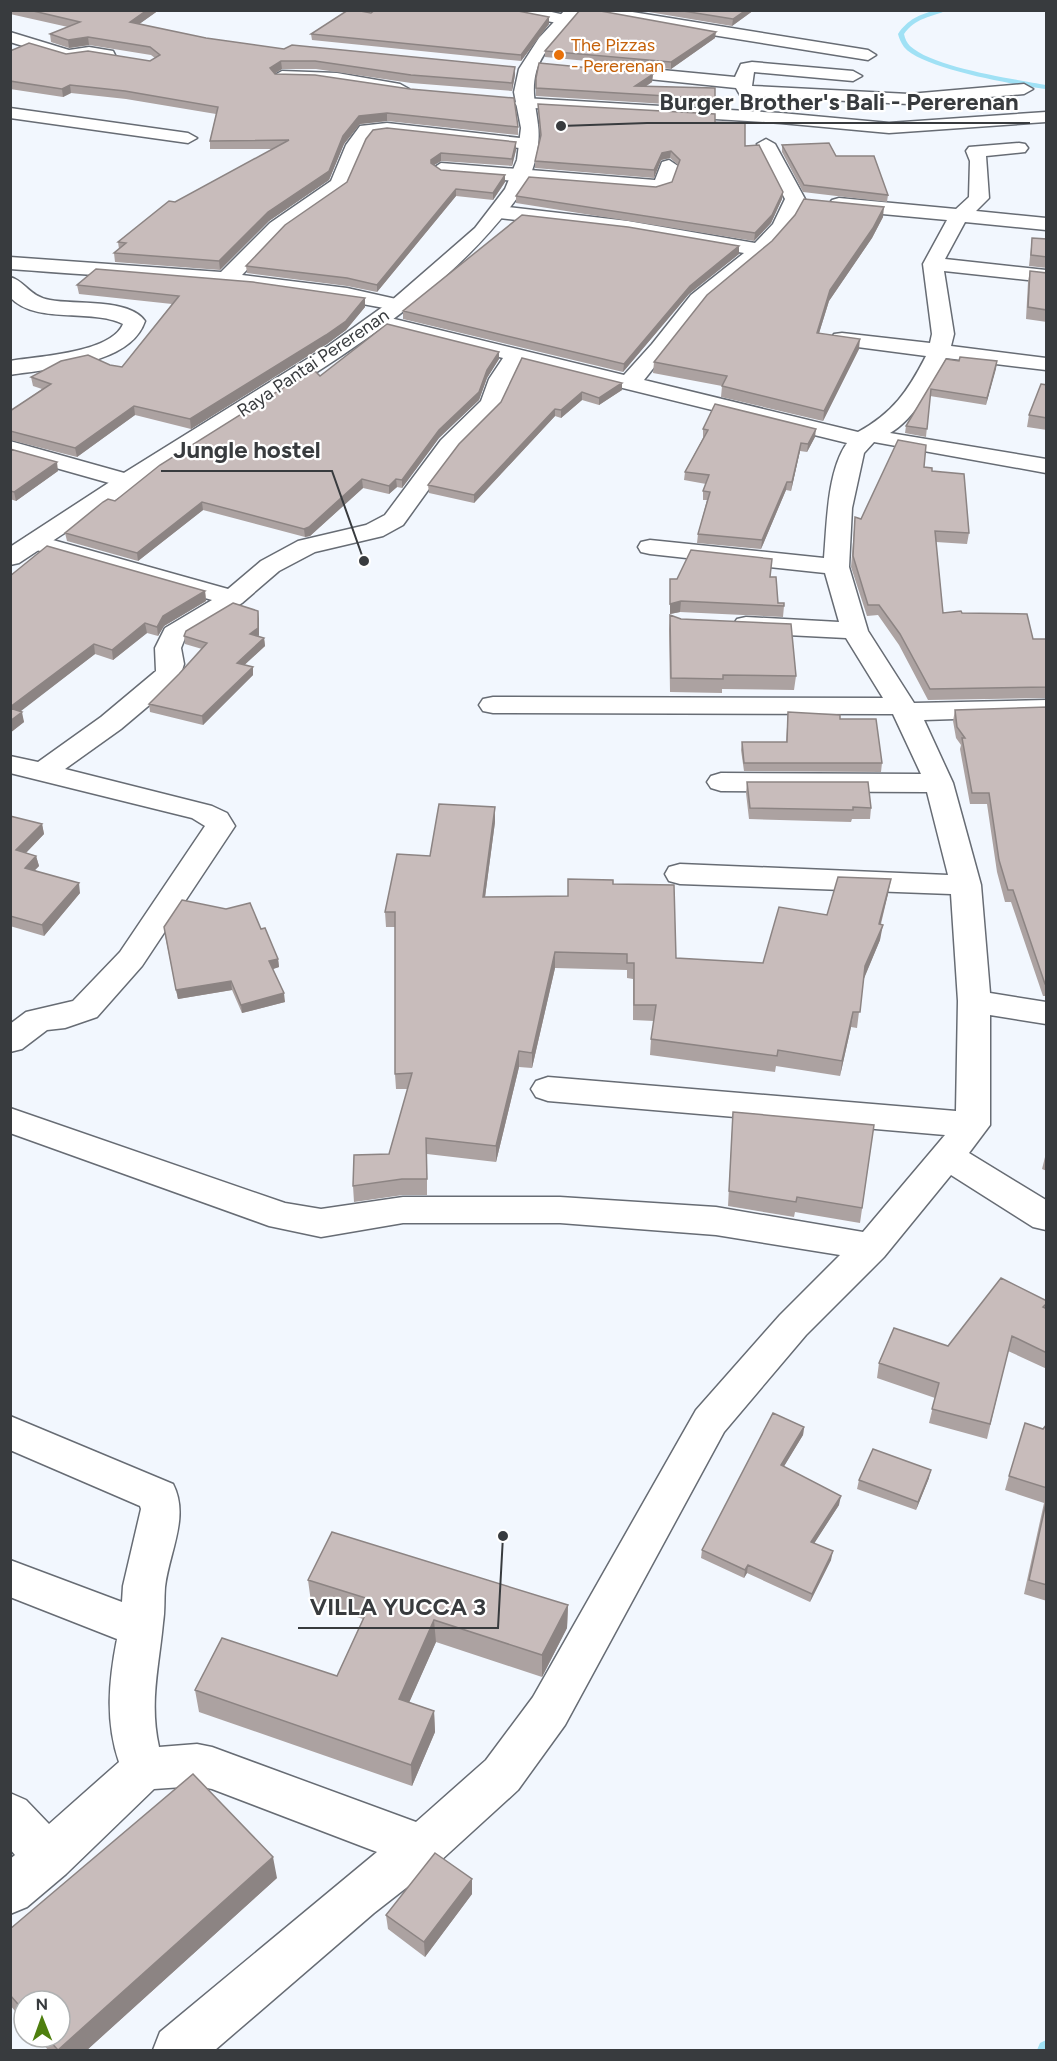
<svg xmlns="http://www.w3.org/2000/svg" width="1057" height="2061" viewBox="0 0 1057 2061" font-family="Figtree,sans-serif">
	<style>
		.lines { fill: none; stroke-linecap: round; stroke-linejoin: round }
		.stream { fill: #a0e1f5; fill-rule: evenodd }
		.minor-casing { stroke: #676c74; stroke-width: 3 }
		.tertiary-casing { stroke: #676c74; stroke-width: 3 }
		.minor { fill: #fff; fill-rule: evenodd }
		.tertiary { fill: #fff; fill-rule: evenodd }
		.wall { fill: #aca2a1 }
		.shaded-wall { fill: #8c8483 }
		.building { fill: #c8bcbb; stroke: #8c8483; stroke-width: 1.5 }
		.food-dot { fill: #e8710a; stroke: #fff; stroke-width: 2 }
		.labels { text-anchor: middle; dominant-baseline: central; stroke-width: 4.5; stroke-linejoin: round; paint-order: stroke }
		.far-food-label { font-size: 18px; fill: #c56008; stroke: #fff; text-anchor: start }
		.far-street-label { font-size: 18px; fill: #383b3e; stroke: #fff }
		.leader { fill: none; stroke: #383b3e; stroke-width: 2 }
		.callout-dot { fill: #383b3e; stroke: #fff; stroke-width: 2 }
		.callout-label { font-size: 24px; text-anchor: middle; font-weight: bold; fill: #383b3e; stroke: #fff; stroke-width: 4.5; stroke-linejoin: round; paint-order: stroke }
	</style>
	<rect width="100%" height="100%" fill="#f2f7fe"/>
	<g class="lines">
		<path class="stream" d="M936,10H948C931,17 915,18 904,34C905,39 907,43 910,46C934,68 1014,79 1046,85V89C1017,85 922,69 904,47C901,43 899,38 898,34C908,19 919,15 936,10Z
			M1046,2040V2050H1037L1040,2043Z"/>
		<defs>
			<path id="minor" d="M506,10H543L569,16L571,19L563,24L514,15Z
				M579,10H620L868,50L876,55L868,60L587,15Z
				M10,32L69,50L89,47L113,51L115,55L107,60L89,57L68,60L10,42Z
				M752,62L853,71L862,76L853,81L754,72L752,86L909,94L1024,84L1033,89L1024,94L909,104L746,96L740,95L736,88L610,75L601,70L610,65L735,77L741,64Z
				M282,71L337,73L400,84L409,89L400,94L337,83L276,80L273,76Z
				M524,98L781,113L889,123L1046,112V122L889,133L781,123L518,107L515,103L518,99Z
				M10,108L188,133L197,138L188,143L10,118Z
				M387,123L529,139L538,144L529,149L387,133L372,135L364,145L346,188L284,231L242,275L347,288L405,301L408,305L405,309L398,311C271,284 140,279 10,269V257L221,272L270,223L331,181L346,145L360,126Z
				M766,139L775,144L805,199L789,230L767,254L705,303L644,380L858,432C893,413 908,391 926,356L842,345L834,344L831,339L834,334L842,333L930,343L932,334L923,264L947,220L839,210L829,204L832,200L839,198L956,209L969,197L970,161L966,151L969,147L1019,143L1025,144L1028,148L1025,152L986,156L989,198L976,211L1046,218V230L965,222L945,259L1046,270V282L944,271L954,334L951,346L1046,358V370L946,358C934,382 914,420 890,433L1046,459V473L874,442L864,453L852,508L849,567L868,631L914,703L1046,700V716L924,720L953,783L981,885L990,993L1046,1002V1024L990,1015V1125L969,1153L1046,1200V1230L1033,1227L951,1175L884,1257L806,1335L724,1432L565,1725L518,1790L438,1863L374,1913L215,2050H153L160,2032L377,1852L212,1789L197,1786L154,1789L66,1874L27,1907L10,1914V1859L15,1855L10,1849V1793L26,1800L49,1824L119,1762C105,1721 109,1680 117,1639L10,1597V1560L122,1602L123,1586L141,1509L140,1506L10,1450V1416L173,1484C190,1517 169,1552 165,1587C164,1599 165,1611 163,1623C159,1666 149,1703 159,1747L197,1744L212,1747L416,1822L486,1760L533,1697L696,1410L780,1315L840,1255L716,1235L560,1223H403L321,1237L269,1226L10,1133V1108L285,1203L321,1209L403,1197H560L716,1207L863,1232L945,1135L548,1101L536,1097L531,1089L536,1081L548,1077L956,1111L958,1001L951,894L680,884L669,881L665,874L669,867L680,864L948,875L927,792L721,791L711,788L707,782L711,776L721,773L921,774L893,714L493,713L483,711L479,705L483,699L493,697L883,698L846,638L746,633L737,631L733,625L737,619L746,617L839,622L825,573L650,554L641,552L638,547L641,542L650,540L824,558C827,524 827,471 847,443L521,363L499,408L457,450L403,525L383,536L315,552L279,571L242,603L185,638L181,648L184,664L179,680L121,729L65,769L212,806L227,813L235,826L142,966L97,1017L65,1028L47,1030L22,1049L10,1052V1024L26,1012L73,1001L120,952L205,826L192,818L10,773V756L38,762L101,717L156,671L155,648L165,628L212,600L26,547L23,542L26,537L35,535L228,589L261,561L298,541L366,525L385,515L441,440L481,401L489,379L503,358L371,325L367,321L371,317L378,315L624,375L652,344L691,295L744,253L628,233L499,218L489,212L499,206L628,221L755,243L773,224L785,199L757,144Z
				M669,160L678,166L670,188L655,192L441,175L432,169L441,163L655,180L662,162Z
				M10,277C25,281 30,297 50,300C75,305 129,298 145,321C130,366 51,368 10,375V361C39,356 111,353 123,324C91,308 35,325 10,297Z
				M10,441L135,476L139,481L135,486L127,488L10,455Z"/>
			<path id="tertiary" d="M565,10H582C567,30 543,47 536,72C531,92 536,106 538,125C541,146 533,177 520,194C447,296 333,362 228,428C158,472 88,517 19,563L10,565V547L119,476L328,346L391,301L475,228L505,189L517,160L521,128L514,92L519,69L539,38Z"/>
		</defs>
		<use href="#minor" class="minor-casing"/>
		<use href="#tertiary" class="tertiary-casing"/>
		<use href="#minor" class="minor"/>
		<use href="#tertiary" class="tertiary"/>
	</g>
	<path class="wall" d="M10,10H159L139,24L206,38L284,49L515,75L512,91L411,83L316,69H282L275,73V74L518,127V135L387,121L360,124L344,144L329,180L269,221L220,270L115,262L114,253L119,249L118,242L175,202L274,149H210V141L216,114L126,99L71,93L63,97L10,89V51L66,54L150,61L155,58L151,55L89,45L69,48L51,42L50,34L68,27L10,14Z
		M637,10H754L732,26Z
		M371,13L549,17V24L521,61L312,40L311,34Z
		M715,38L671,69L545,57V51Z
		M653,74L652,82L645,87L715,88L714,107L536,96V78Z
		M538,104L715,122L745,146L783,192L782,199L771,223L754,241L516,203V196L656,187L672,182L678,165L670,158L661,160L654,178L535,168V161L540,137Z
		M366,139L516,150L512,166L441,161L434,165L441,170L505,175V182L493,200L456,196L377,292L347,286L247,273L246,266L347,182Z
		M782,145L836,156L888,195L887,202L803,192L782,152Z
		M795,215L883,217L872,238L829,301L819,333L859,349L823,421L721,397L722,386L653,373L654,362L772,241Z
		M1032,238L1047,239V268L1029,266Z
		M739,246V254L689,294L623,372L403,319V311Z
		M1030,271L1047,273V322L1026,319L1028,282Z
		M77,285L365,298V307L346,330L327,344L191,429L135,415L77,457L10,440V411L42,389L33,386L31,377L110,365L122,367L172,304L79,294Z
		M522,358L622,390L599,405L582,400L561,418L555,416L474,503L429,493L428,485L501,402Z
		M499,359L487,378L479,400L439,438L402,488L397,487L389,494L363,488L310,536L305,537L203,510L138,561L67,541L65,533L115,501L320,376Z
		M946,359L959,361H997L986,405L930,396L926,437L905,433L906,426Z
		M1047,385V430L1027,427L1029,415Z
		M703,429L815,437L807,452L800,451L791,491L786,490L761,549L697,543L698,534L707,500H703V491L706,484L684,480L685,472L703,438Z
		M10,449L58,471L16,501L10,499Z
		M924,467L932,471L969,533L967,544L936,542L943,613H962L1033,639H1047V698L928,700L899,645L878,615L867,616L851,567L855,517L861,519Z
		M10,576L205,591L206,601L164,626L158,636L147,633L113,660L95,654L20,711L24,722L10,733Z
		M770,577L778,603L784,606L783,617L680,612L670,614V579Z
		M258,611V637L264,638L265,646L244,665L253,667V675L203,725L150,712L149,704L179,674L202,649L185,644L184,636Z
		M670,615L796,676L794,690L722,689V693L670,692L669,629Z
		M1047,707V996H1043L1011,902H1005L997,872L987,804H970L960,749L961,745L956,738L953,721L955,710Z
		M788,712L840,719L882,763L881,772L744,771L741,750L742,742H786Z
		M747,782L871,808L870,819H852L851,822L749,819L746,793Z
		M10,816L42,824L44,834L26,853L36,856L39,866L35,870L80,893L44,936L10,926Z
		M495,822L485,897L568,896L613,884L676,958L763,963L827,915L888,894L881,924L880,940L863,980L857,1028L851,1027L840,1076L776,1066L775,1072L650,1055L651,1039L654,1021L633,1020V979L627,978V970L555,968L532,1068L519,1067L496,1162L427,1154V1195H403L354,1202L353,1186L389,1154L408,1089H396L395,1074V927H386L385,912L430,856Z
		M261,929L278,959L279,967L273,969L285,1002L242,1013L232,990L178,999L165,935Z
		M733,1112L874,1125L860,1223L795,1212L794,1217L728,1206Z
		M1047,1155V1171L1042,1169L1045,1157Z
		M1047,1301V1369L1008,1351L987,1439L929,1423L935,1398L877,1378L879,1363L948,1346Z
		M1047,1424V1601L1024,1594L1044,1503L1005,1490L1009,1476Z
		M804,1427L803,1435L784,1466L839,1505L814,1543L831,1560L810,1602L747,1573L744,1578L701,1558L702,1550Z
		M929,1478L916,1510L857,1489L859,1480Z
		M308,1580L568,1605L567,1628L542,1677L436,1642L409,1702L434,1711L435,1732L412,1786L199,1712L195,1690L337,1676L363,1619L311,1602Z
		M277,1878L87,2050H48L37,2037H60L24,2001V2022L10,2005V1929Z
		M472,1879V1894L425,1957L388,1929L386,1915Z"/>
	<path class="shaded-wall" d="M147,10H159L131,30L130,22Z
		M746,10H754L732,26L733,19Z
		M549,17V24L521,61V55Z
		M716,32L715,38L671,69V62Z
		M88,37L89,45L69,48L68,40Z
		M281,61L282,69L271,76L270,68Z
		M515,67V75L512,91V83Z
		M653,74L652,82L634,94L635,86Z
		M70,85L71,93L63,97L62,89Z
		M387,113V121L360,124L344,144L329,180L269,221L220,270L219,261L343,136L359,116Z
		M516,142V150L512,166V159Z
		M671,151L670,158L661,160L654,178V170L662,153Z
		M441,153V161L431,167V160Z
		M505,175V182L493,200V193Z
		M456,189V196L377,292V285Z
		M783,192L782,199L771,223L754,241L755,233Z
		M884,207L883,217L872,238L829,301L816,343L817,333L830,290Z
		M739,246V254L689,294L623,372L624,364L690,286Z
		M365,298V307L346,330L327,344L191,429L190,419Z
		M860,339L859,349L823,421L824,411Z
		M499,352V359L487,378L479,400L439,438L402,488V480L439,430L487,370Z
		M997,361L996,369L986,405L987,398Z
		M622,383V390L599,405V398Z
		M582,392V400L561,418V410Z
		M134,406L135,415L77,457L75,448Z
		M555,409V416L474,503V495Z
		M816,429L815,437L807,452L808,444Z
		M801,443L800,451L791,491L792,482Z
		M57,462L58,471L16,501L14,492Z
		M362,479L363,488L310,536L305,537L304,529Z
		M396,479L397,487L389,494V486Z
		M787,482L786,490L761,549L762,540Z
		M202,502L203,510L138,561L137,553Z
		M205,591L206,601L164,626L158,636L157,627L163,616Z
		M681,601L680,612L670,614V604Z
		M258,611L259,619V636L250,634Z
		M145,623L147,633L113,660L112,650Z
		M264,638L265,646L238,671L237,663Z
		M94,644L95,654L12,718L10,707Z
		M253,667V675L203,725L202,716Z
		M22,712L24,722L10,733V721Z
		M495,807V822L483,912V897Z
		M42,824L44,834L18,861L16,850Z
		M36,856L39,866L27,878L25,868Z
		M891,879L888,894L877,937L883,925L880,940L863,981L865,966L879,924Z
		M79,883L80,893L44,936L42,925Z
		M555,952V968L532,1068V1053Z
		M278,959L279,967L270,970L269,961Z
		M231,981L232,990L178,999L176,990Z
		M284,993L285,1002L242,1013L241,1005Z
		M853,1012L851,1027L840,1076L842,1061Z
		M519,1051V1067L496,1162V1146Z
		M804,1427L803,1435L780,1473L781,1465Z
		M931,1470L929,1478L916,1510L918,1502Z
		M841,1496L839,1505L810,1550L811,1542Z
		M833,1551L831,1560L810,1602L812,1594Z
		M748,1565L747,1573L744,1578L745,1570Z
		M568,1605L567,1628L542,1677V1655Z
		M434,1620L436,1642L401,1721L399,1699Z
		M434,1711L435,1732L412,1786L411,1765Z
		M273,1857L277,1878L87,2050H58Z
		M472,1879V1894L425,1957L424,1942Z"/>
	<path class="building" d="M29,10H147L130,22L206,38L284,49L292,45L515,67L512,83L411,75L315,61H281L270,68L275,74L315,75L410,89L514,98L518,127L387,113L359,116L343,136L329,171L268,212L219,261L114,253L126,243L118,242L169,201L175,202L289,140L210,141L218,107L125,91L70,85L62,89L10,81V51L29,43L66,54L88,51L150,61L160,55L150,47L88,37L68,40L50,34L80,22Z
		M348,10H355L371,13L375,10H513L549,17L521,55L311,34Z
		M580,10H595L716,32L671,62L545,51Z
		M677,10H746L733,19Z
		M539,63L653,74L635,86L715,88V99L536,88V78Z
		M538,104L715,114V122L745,123V146L759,145L783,192L772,215L755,233L516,196L529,177L656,187L672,182L680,160L671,151L662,153L654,170L535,161L541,135Z
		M387,128L516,142L512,159L441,153L431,160V163L441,170L505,175L493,193L456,189L377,285L347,278L246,266L285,225L347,182L366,139L373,130Z
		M829,143L836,156H874L888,195L804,185L782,145Z
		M804,199L884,207L873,228L830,290L817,333L860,339L824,411L722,386L727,376L654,362L707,295L772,241L795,215Z
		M522,215L628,227L739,246L690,286L624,364L403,311Z
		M1032,238L1047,239V257L1031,255Z
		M96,269L253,282L365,298L346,321L326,335L190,419L134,406L75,448L10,431V411L51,384L31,377L61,361L88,355L110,365L122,367L179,296L77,285Z
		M1030,271L1047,273V310L1028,307Z
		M387,324L499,352L487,370L479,392L439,430L402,480L396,479L389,486L362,479L309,527L304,529L202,502L137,553L65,533L103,502L108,499L115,501L160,465L313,369L320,376Z
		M960,357L997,361L987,398L931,389L927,429L906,426L946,359L959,361Z
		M522,358L622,383L599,398L582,392L561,410L555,409L474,495L428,485L459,444L501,402Z
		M1041,384L1047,385V418L1029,415Z
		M715,404L816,429L808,444L801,443L792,482H787L762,540L698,534L710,492L703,491L709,475L685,472L708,430L703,429Z
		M898,440L926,445L924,467L932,468V471L964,474L969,533L935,531L943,613L961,611L962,613L1027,614L1033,639H1047V687L930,689L900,634L879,605H868L853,556L855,517L861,519Z
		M10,449L57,462L14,492L10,491Z
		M47,546L205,591L163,616L157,627L145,623L112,650L94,644L10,707V576Z
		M691,550L772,559L770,577H776L778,603H784V606L681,601L670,604V579H677Z
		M233,603L258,611V628L250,634L264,638L237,663L253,667L202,716L149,704L179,674L207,643L184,636L186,631Z
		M670,615L681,619L791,624L796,676L723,675V679L671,678Z
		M1047,707V984H1045L1013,890H1008L999,860L989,793H972L962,738H965L957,727L955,710Z
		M10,708L22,712L10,721Z
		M788,712L840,715V719H876L882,763H744L742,742H787Z
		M747,782H868L871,808L853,807V810L750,808Z
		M439,804L495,807L483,897L568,896V879L613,880V884L674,885L676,958L763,963L779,907L827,915L838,877L891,879L879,924L883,925L865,966L860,1012H853L842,1061L778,1050L777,1056L651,1039L656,1005H634V963H627V954L555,952L532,1053L519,1051L496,1146L426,1138L427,1179H402L353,1186L354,1155L389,1154L412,1073L395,1074V912H385L397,854L430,856Z
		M10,816L42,824L16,850L36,856L25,868L79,883L42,925L10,916Z
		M182,900L226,909L250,903L261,929L265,928L278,959L269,961L284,993L241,1005L231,981L176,990L164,927Z
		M733,1112L874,1125L862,1208L797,1197L796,1202L729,1191Z
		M1001,1278L1047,1301V1303L1043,1307L1047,1309V1353L1012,1336L990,1424L932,1409L939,1383L879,1363L894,1328L948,1346Z
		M773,1413L804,1427L781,1465L841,1496L811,1542L833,1551L812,1594L748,1565L745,1570L702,1550Z
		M1025,1423L1043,1429L1047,1424V1488L1009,1476Z
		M873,1449L931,1470L918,1502L859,1480Z
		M1047,1498V1585L1029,1580Z
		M332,1532L568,1605L542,1655L434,1620L399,1699L434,1711L411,1765L195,1690L222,1638L337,1676L372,1600L308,1580Z
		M193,1774L273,1857L58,2050L46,2037H60V2001H24V2011L10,1995V1929Z
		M435,1853L472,1879L424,1942L386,1915Z"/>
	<circle class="food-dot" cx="559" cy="55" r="6"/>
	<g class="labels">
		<g class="far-food-label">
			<text x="571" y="45">The Pizzas<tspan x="571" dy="21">- Pererenan</tspan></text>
		</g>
		<g class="far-street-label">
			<text transform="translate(313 363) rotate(-34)">Raya Pantai Pererenan</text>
		</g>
	</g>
	<path class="leader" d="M561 126L647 123H1030M364 561L332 471H161M503 1536L498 1628H298"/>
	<g class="callout-dot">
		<circle cx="561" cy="126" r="6"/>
		<circle cx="364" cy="561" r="6"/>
		<circle cx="503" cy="1536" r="6"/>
	</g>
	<g class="callout-label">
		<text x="839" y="110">Burger Brother's Bali - Pererenan</text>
		<text x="247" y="458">Jungle hostel</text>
		<text x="398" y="1615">VILLA YUCCA 3</text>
	</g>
	<rect width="1057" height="2061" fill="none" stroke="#383b3e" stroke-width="24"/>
	<g transform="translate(42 2019) rotate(359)"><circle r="28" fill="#ffffff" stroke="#afb1b2" stroke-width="1.5"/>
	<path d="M0-4.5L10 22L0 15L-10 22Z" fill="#4e7f0f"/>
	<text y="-9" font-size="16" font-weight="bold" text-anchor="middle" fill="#383b3e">N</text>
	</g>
</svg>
